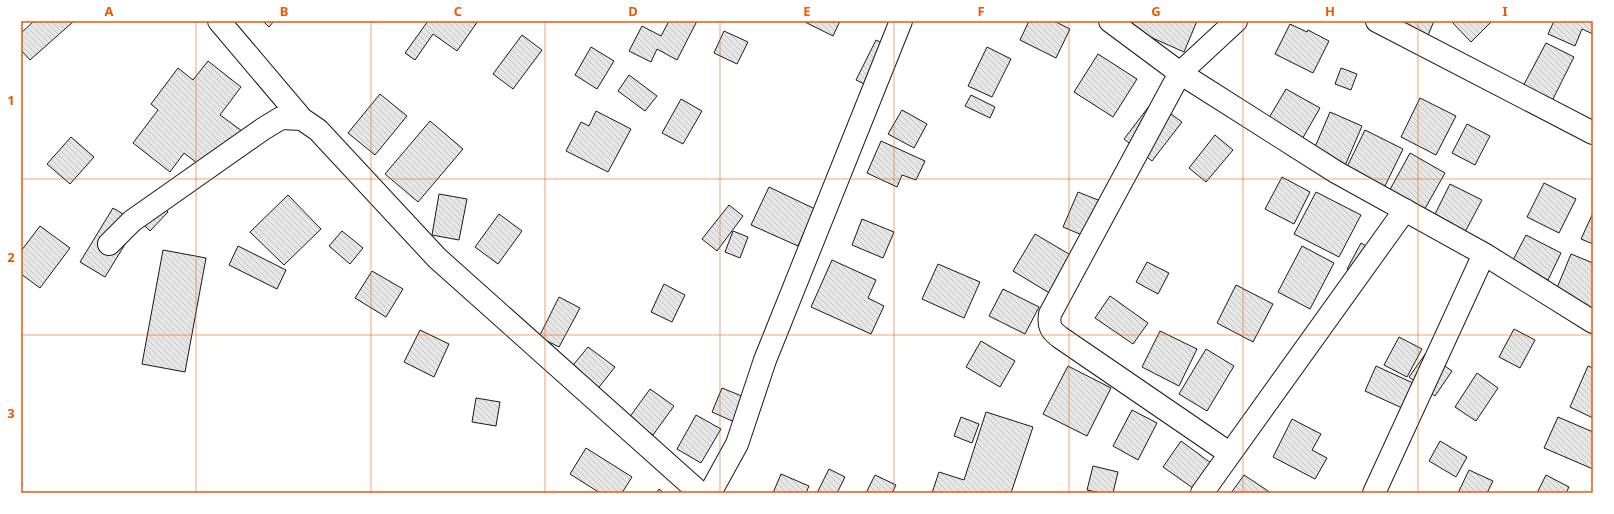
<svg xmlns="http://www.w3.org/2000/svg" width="1614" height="514" viewBox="0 0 1614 514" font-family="'Noto Sans',sans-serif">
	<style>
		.building { fill: url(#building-back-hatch); stroke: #1a1a1a }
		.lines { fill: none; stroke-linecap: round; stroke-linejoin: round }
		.street-casing { stroke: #1a1a1a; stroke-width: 24 }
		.street { stroke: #fff; stroke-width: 22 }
		.grid { fill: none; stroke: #e8590c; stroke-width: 1; stroke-opacity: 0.55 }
		.neatline { fill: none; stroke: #e8590c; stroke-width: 1.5 }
		.grid-label { font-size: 13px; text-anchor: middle; font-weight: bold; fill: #e8590c }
	</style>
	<defs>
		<pattern id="building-back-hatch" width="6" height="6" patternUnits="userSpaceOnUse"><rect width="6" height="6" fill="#e6e6e6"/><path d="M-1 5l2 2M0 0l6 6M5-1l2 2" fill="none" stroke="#c5c5c5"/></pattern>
	</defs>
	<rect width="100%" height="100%" fill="#fff"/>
	<path class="building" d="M34,21H74L30,60L21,50V33Z
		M263,21H274L269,27Z
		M428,21H478L457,51L433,34L415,60L405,53Z
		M669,21H697L677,60L657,49L651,62L629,51L642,26L661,36Z
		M803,21H840L833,36Z
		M1029,21H1054L1070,29L1056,58L1020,40Z
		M1133,21H1197L1184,52L1130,28Z
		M1395,21H1434L1424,45Z
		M1451,21H1490L1491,22L1471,42Z
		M1554,21H1593V34L1582,29L1575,46L1548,34Z
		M1290,24L1307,32L1308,30L1329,41L1313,73L1275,54Z
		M724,31L748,42L737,64L714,53Z
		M522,35L542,50L513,89L493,74Z
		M876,40L898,51L877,90L856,80Z
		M1546,43L1574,57L1550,105L1521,90Z
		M591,47L614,61L597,89L575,75Z
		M987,47L1011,59L992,97L968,86Z
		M1098,54L1137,79L1113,117L1074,92Z
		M208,61L241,87L220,115L242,131L210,173L184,153L170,172L133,143L158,110L151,104L178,68L193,80Z
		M1341,68L1357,74L1351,90L1335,84Z
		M629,75L657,96L645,111L618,91Z
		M1286,89L1320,108L1297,148L1263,128Z
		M380,94L407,116L375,155L348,133Z
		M971,95L995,107L990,118L965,106Z
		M1420,98L1456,116L1436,155L1401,137Z
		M681,99L702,111L683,144L662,133Z
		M1153,101L1182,122L1152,161L1124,139Z
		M902,110L927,124L914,148L888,134Z
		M596,111L631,129L608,172L566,151L581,122L589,126Z
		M1330,112L1362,126L1344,168L1312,154Z
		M430,121L463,149L418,202L385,174Z
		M1467,124L1490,136L1475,165L1452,153Z
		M1365,130L1403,149L1383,190L1345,171Z
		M1215,135L1233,150L1206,182L1189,168Z
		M71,137L94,157L70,184L47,164Z
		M881,141L925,161L916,180L902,175L897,187L867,173Z
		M1410,153L1445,173L1422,214L1387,195Z
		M1282,177L1310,192L1294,224L1265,209Z
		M1544,183L1576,199L1559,233L1527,217Z
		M1450,184L1482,200L1465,232L1434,216Z
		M769,187L815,209L798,246L751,225Z
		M1078,192L1108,204L1094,240L1063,227Z
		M1316,192L1361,215L1339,257L1294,234Z
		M150,194L168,212L150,231L132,213Z
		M439,194L467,199L459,240L432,235Z
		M288,195L321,229L284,265L250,232Z
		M729,205L743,216L717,251L702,239Z
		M113,208L138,223L105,277L80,262Z
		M1593,213V244L1581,239Z
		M499,214L522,231L498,264L475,247Z
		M862,219L894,232L883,258L852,245Z
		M40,226L70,248L40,288L21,274V251Z
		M342,231L363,248L350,264L329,246Z
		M733,231L748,237L740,258L725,252Z
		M1035,234L1079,260L1056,297L1013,271Z
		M1526,235L1561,253L1548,280L1512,262Z
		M1361,243L1380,254L1366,279L1347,269Z
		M238,246L286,270L277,289L229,265Z
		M1302,246L1334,263L1310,309L1278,292Z
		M163,250L206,258L185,372L142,364Z
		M1571,254L1593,263V309L1552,300Z
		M832,260L876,280L868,298L884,306L871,334L811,307Z
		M1147,262L1169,273L1158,294L1136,282Z
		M938,264L980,282L964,318L922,299Z
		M372,271L403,289L386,317L355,298Z
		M664,284L685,295L672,322L651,312Z
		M1236,285L1273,304L1253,342L1217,323Z
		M1003,289L1039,307L1025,334L989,316Z
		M1110,296L1148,323L1133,344L1095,318Z
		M559,297L580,308L559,347L539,337Z
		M1514,329L1535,340L1520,368L1499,357Z
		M420,330L449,344L434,377L404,362Z
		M1160,331L1197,349L1179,386L1142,367Z
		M1399,337L1422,349L1407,377L1384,365Z
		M981,341L1015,361L1000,387L966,367Z
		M588,347L615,367L596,391L569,370Z
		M1206,349L1234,366L1207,411L1179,394Z
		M1426,353L1452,371L1435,396L1409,377Z
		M1068,366L1111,388L1087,436L1043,414Z
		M1376,366L1413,383L1402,408L1365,391Z
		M1588,366L1593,368V418L1570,407Z
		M1477,373L1498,388L1476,421L1455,407Z
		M722,388L749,399L739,424L712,412Z
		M650,389L674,406L653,435L629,418Z
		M476,398L500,402L496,426L472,422Z
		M1132,410L1157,423L1138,460L1113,446Z
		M986,412L1033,427L1011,493H932L939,472L964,480Z
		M696,415L721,429L701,463L677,449Z
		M961,417L979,424L972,443L954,436Z
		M1558,417L1593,432V469L1544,448Z
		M1292,419L1321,434L1312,450L1327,458L1315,479L1273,457Z
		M1181,441L1219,469L1200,493L1163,467Z
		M1440,441L1467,457L1456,477L1429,461Z
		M586,448L632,477L622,493H600L570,474Z
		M1093,466L1118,472L1113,493H1101L1087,490Z
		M829,469L845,477L837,493H817Z
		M1469,470L1493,481L1487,493H1458Z
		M781,474L809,486L806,493H773Z
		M875,475L896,485L892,493H866Z
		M1244,475L1271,493H1231Z
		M1546,475L1569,487L1566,493H1537Z
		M659,489L664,493H656Z"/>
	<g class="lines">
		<defs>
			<path id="street" d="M219,21L302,119
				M1110,21L1180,73L1236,21
				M1377,21L1593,133
				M109,244L132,221L263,129L281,118L302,119L318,130L437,258L700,493
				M1229,453L1061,338C1051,331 1048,326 1050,314L1180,73L1336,172L1484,254L1593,322
				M710,493L737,444L765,360L901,21
				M1202,493L1405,210
				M1374,493L1484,254"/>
		</defs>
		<use href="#street" class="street-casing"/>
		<use href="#street" class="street"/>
	</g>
	<path class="grid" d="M196,21V493M371,21V493M545,21V493M720,21V493M894,21V493M1069,21V493M1243,21V493M1418,21V493M21,179H1593M21,335H1593"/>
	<rect width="1614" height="514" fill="none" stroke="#ffffff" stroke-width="44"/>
	<rect x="22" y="22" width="1570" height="470" class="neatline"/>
	<g class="grid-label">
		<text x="109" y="16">A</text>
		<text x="284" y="16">B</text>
		<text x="458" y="16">C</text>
		<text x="633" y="16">D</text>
		<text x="807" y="16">E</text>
		<text x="981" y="16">F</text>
		<text x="1156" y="16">G</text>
		<text x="1330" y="16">H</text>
		<text x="1505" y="16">I</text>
		<text x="11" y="105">1</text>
		<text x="11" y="262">2</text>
		<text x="11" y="418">3</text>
	</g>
</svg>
